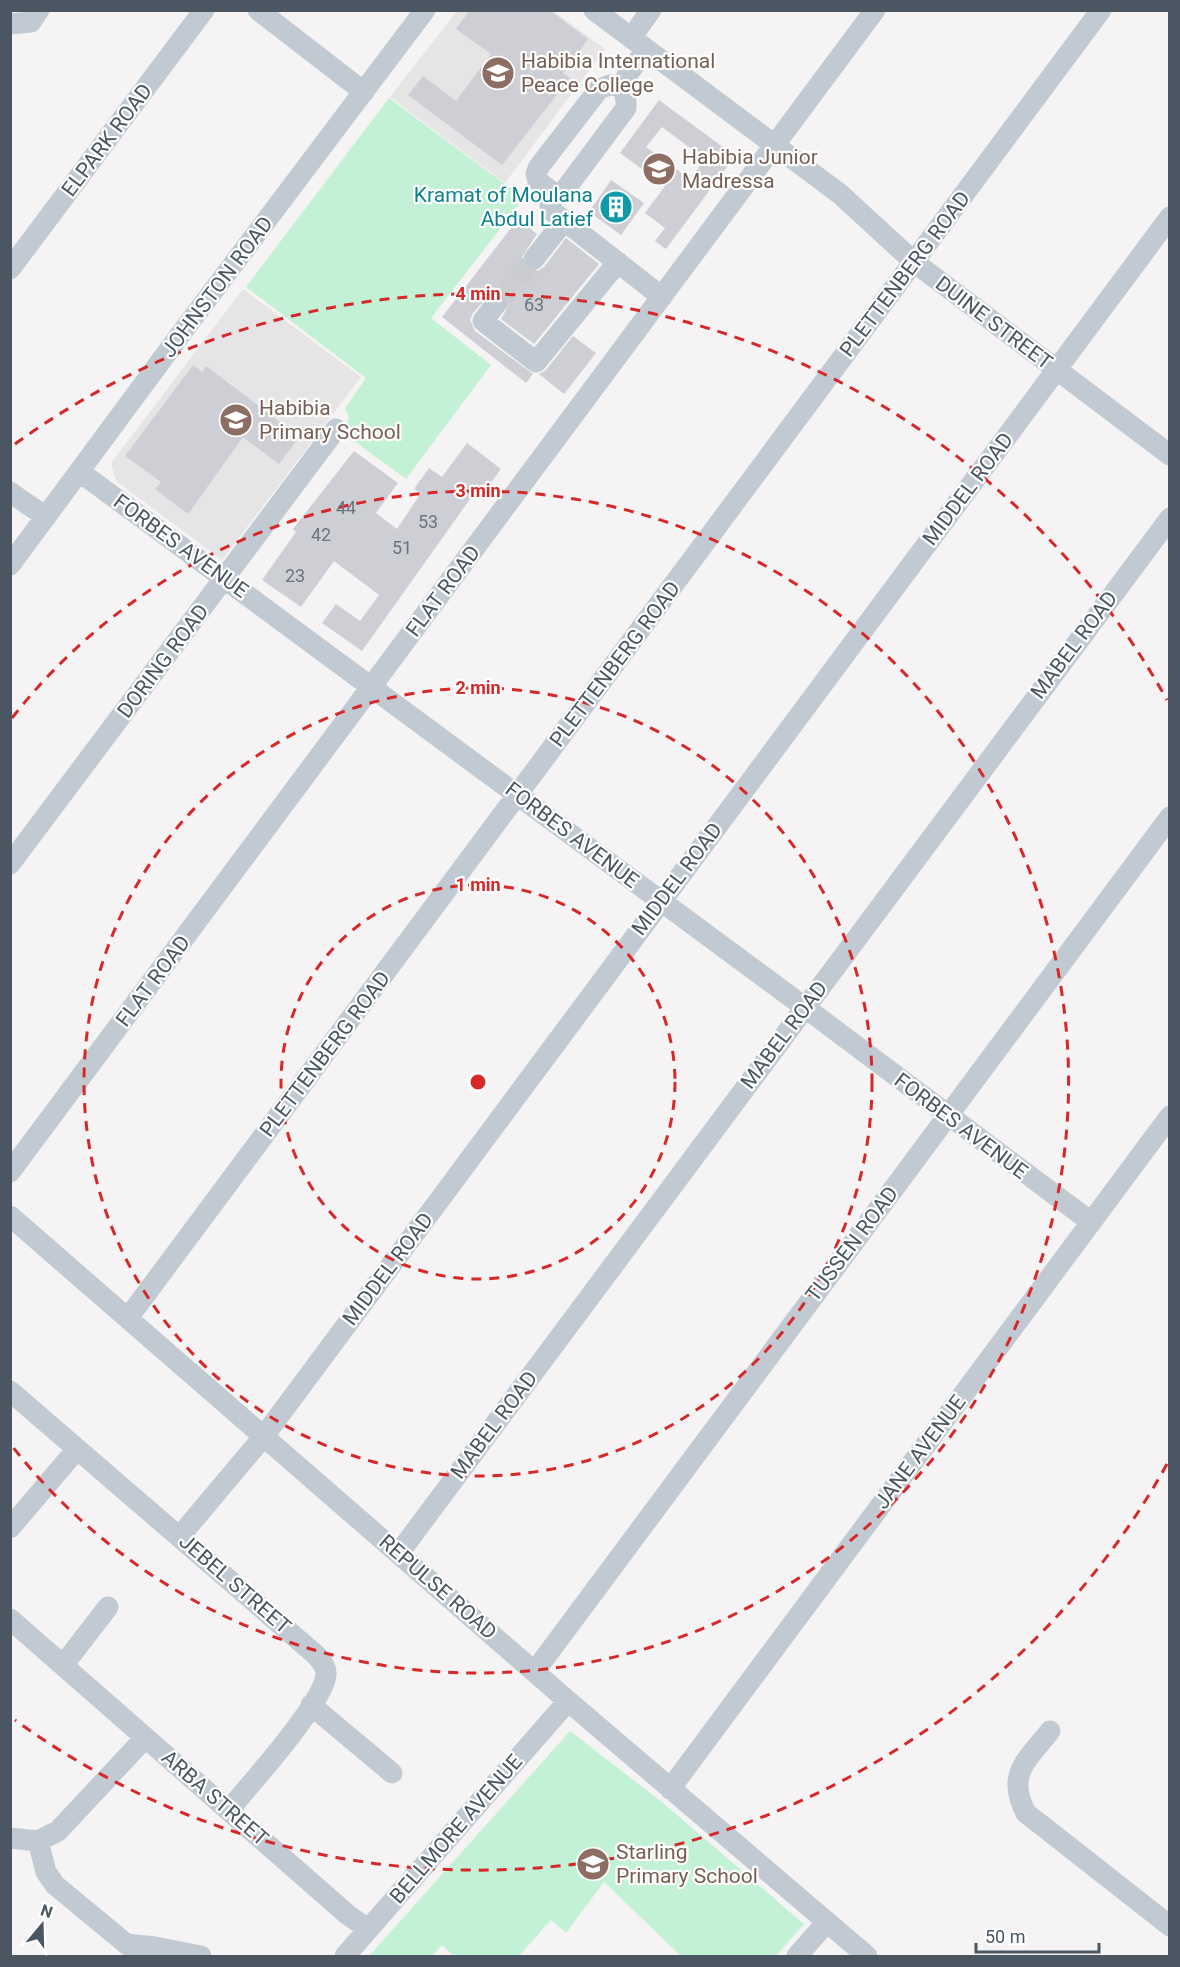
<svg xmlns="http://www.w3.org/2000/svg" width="1180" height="1967" viewBox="0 0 1180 1967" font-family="Roboto,sans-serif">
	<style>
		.education { fill: #e6e4e5 }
		.green { fill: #c3f1d5 }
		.building { fill: #cdcfd5; fill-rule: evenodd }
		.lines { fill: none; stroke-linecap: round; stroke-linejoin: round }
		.minor-tunnel { stroke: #caccce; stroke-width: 21; stroke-dasharray: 21 10; stroke-linecap: butt }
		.minor { stroke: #c1cad2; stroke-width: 21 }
		.ring { fill: none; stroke: #d62828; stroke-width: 3; stroke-dasharray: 10 8 }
		.labels { text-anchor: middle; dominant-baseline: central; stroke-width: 4.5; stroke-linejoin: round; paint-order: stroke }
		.number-label { font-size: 18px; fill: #6b747e }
		.education-label { font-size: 21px; fill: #785e54; stroke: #fff; text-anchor: start }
		.street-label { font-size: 21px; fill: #4a5661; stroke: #fff }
		.culture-label { font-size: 21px; fill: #0d838f; stroke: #fff; text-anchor: end }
		.centre { fill: #d62828; stroke: #fff; stroke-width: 3 }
		.ring-label { font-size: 18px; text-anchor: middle; font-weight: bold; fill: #d62828; stroke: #fff; stroke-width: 4.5; stroke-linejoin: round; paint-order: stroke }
	</style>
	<rect width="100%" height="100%" fill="#f5f3f3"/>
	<path class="education" d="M457,11H553L605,49L505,183L390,97Z
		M243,289L361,377L222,560L116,481L111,463Z"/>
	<path class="green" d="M389,98L524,198L431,318L491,365L406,479L343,433L349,417L345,408L366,378L246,287Z
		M570,1731L663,1803L804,1924L776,1956H681L604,1882L566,1933L551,1920L519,1956H454L442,1945L432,1956H369Z"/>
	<path class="building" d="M470,10H549L588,39L563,73L570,78L502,165L408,95L423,76L456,101L491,54L456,29Z
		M659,100L735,156L666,249L655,241L665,228L645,213L665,186L620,153ZM662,127L705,159L690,179L646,147Z
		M611,180L644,203L621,235L589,212Z
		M518,219L537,234L522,257L527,269L538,271L544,267L566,238L599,264L534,344L501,319L509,305L503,294L491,293L473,313L470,320L475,331L533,374L526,383L442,317Z
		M573,336L596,353L564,394L539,374L546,370Z
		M193,365L202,372L206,366L289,429L287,433L297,440L279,464L243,437L188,514L155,489L161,482L125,456Z
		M467,443L501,469L481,496L475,492L362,651L322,623L336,604L360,621L379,595L334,561L301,607L262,580L296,532L293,529L354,451L398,483L376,513L397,529L421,493L414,489L429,468L442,477Z"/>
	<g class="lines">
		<path class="minor-tunnel" d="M496,304L534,259"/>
		<path class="minor" d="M258,10L364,92
			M594,10L840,194L914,262L1170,455
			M10,24L31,22L39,10
			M631,38L651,10
			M647,50C640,59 626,72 624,84C623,91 627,99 626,108L564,191L555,194L550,205L552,211L662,297
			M555,194L538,181L536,174L538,168L599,89L610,85L623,86
			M534,259L564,221
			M10,269L204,10
			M496,304L483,321L536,362L618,262
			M80,472L795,1000L1091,1222
			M10,492L46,517
			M10,565L183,331L425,10
			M10,864L336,429
			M10,1172L875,10
			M10,1216L568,1701L867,1956
			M128,1318L1101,10
			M10,1391L316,1655C321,1661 327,1667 326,1675C323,1704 250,1784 230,1809
			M10,1528L77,1449
			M180,1536L264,1436L1170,217
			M399,1553L1170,518
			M10,1619L348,1915L368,1929
			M64,1664L108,1607
			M535,1671L1170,817
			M311,1705L392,1773
			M1050,1731C1026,1761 1006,1775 1026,1813L1170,1926
			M670,1789L1170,1116
			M10,1838L38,1841L58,1831L145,1738
			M38,1841L46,1872L55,1885L141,1956
			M127,1944L155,1947L201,1956
			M345,1956L568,1701
			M797,1956L827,1922"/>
	</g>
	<g class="ring">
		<circle cx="478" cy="1082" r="197"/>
		<circle cx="478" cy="1082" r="394"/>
		<path d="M12 718A591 591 0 1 1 12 1446"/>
		<path d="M1167 1464A788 788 0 0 1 15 1720M15 444A788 788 0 0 1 1167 700"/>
	</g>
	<defs>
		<symbol id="university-disc" viewBox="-11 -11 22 22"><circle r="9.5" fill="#8d6e63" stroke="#fff"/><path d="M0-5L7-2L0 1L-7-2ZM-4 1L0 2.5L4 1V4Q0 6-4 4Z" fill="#fff"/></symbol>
		<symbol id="school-disc" viewBox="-11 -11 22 22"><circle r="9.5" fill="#8d6e63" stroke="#fff"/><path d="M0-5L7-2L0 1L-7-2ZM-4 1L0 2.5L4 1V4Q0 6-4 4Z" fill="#fff"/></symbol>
		<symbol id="building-disc" viewBox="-11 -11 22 22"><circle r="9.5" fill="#0f9aa8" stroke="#fff"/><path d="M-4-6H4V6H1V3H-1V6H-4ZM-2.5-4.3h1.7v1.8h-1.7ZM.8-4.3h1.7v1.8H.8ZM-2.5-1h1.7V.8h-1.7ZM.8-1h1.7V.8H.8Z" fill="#fff"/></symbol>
	</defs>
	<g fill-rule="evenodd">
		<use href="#university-disc" x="479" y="54" width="38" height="38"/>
		<use href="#school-disc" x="640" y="150" width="38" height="38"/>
		<use href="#building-disc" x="597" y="188" width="38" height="38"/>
		<use href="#school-disc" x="217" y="401" width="38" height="38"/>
		<use href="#school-disc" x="574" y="1845" width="38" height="38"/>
	</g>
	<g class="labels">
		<g class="number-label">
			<text x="534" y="304">63</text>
			<text x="346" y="507">44</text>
			<text x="428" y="521">53</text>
			<text x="321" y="534">42</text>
			<text x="402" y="547">51</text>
			<text x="295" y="575">23</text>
		</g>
		<g class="education-label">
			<text x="521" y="61">Habibia International<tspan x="521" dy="24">Peace College</tspan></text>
			<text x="682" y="157">Habibia Junior<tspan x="682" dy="24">Madressa</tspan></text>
			<text x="259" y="408">Habibia<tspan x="259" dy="24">Primary School</tspan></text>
			<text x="616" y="1852">Starling<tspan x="616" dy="24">Primary School</tspan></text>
		</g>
		<g class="street-label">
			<text transform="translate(107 140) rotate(-53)">ELPARK ROAD</text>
			<text transform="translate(905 274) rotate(-53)">PLETTENBERG ROAD</text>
			<text transform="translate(217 287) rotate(-53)">JOHNSTON ROAD</text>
			<text transform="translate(994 323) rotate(37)">DUINE STREET</text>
			<text transform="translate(968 489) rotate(-53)">MIDDEL ROAD</text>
			<text transform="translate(181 546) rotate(36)">FORBES AVENUE</text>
			<text transform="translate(443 591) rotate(-53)">FLAT ROAD</text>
			<text transform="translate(1074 645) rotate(-53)">MABEL ROAD</text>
			<text transform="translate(163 661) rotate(-53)">DORING ROAD</text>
			<text transform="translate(615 664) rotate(-53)">PLETTENBERG ROAD</text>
			<text transform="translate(572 835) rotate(37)">FORBES AVENUE</text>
			<text transform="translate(677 879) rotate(-53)">MIDDEL ROAD</text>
			<text transform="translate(153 981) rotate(-53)">FLAT ROAD</text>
			<text transform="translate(784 1035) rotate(-53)">MABEL ROAD</text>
			<text transform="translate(325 1054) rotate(-53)">PLETTENBERG ROAD</text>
			<text transform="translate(961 1126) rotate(37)">FORBES AVENUE</text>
			<text transform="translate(852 1244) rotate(-53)">TUSSEN ROAD</text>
			<text transform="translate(388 1269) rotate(-53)">MIDDEL ROAD</text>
			<text transform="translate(494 1425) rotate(-53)">MABEL ROAD</text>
			<text transform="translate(920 1452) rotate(-53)">JANE AVENUE</text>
			<text transform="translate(235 1584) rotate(41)">JEBEL STREET</text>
			<text transform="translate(438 1587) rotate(41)">REPULSE ROAD</text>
			<text transform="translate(215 1798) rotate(41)">ARBA STREET</text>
			<text transform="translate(456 1829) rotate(-49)">BELLMORE AVENUE</text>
		</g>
		<g class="culture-label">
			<text x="593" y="195">Kramat of Moulana<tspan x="593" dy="24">Abdul Latief</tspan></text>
		</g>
	</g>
	<circle cx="478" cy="1082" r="9" class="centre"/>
	<g class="ring-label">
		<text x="478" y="300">4 min</text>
		<text x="478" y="497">3 min</text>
		<text x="478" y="694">2 min</text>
		<text x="478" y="891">1 min</text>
	</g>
	<rect width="1180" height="1967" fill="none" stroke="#4a5661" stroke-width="24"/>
	<g transform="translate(42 1925) rotate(19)" stroke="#ffffff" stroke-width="4.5" paint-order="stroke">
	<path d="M0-4.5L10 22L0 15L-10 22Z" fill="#4a5661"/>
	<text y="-9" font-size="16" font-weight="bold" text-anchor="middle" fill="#4a5661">N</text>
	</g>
	<path d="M976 1943v9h123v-9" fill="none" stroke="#4a5661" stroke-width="3"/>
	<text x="985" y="1943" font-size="18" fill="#4a5661" stroke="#ffffff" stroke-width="4.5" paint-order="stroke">50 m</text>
</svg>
